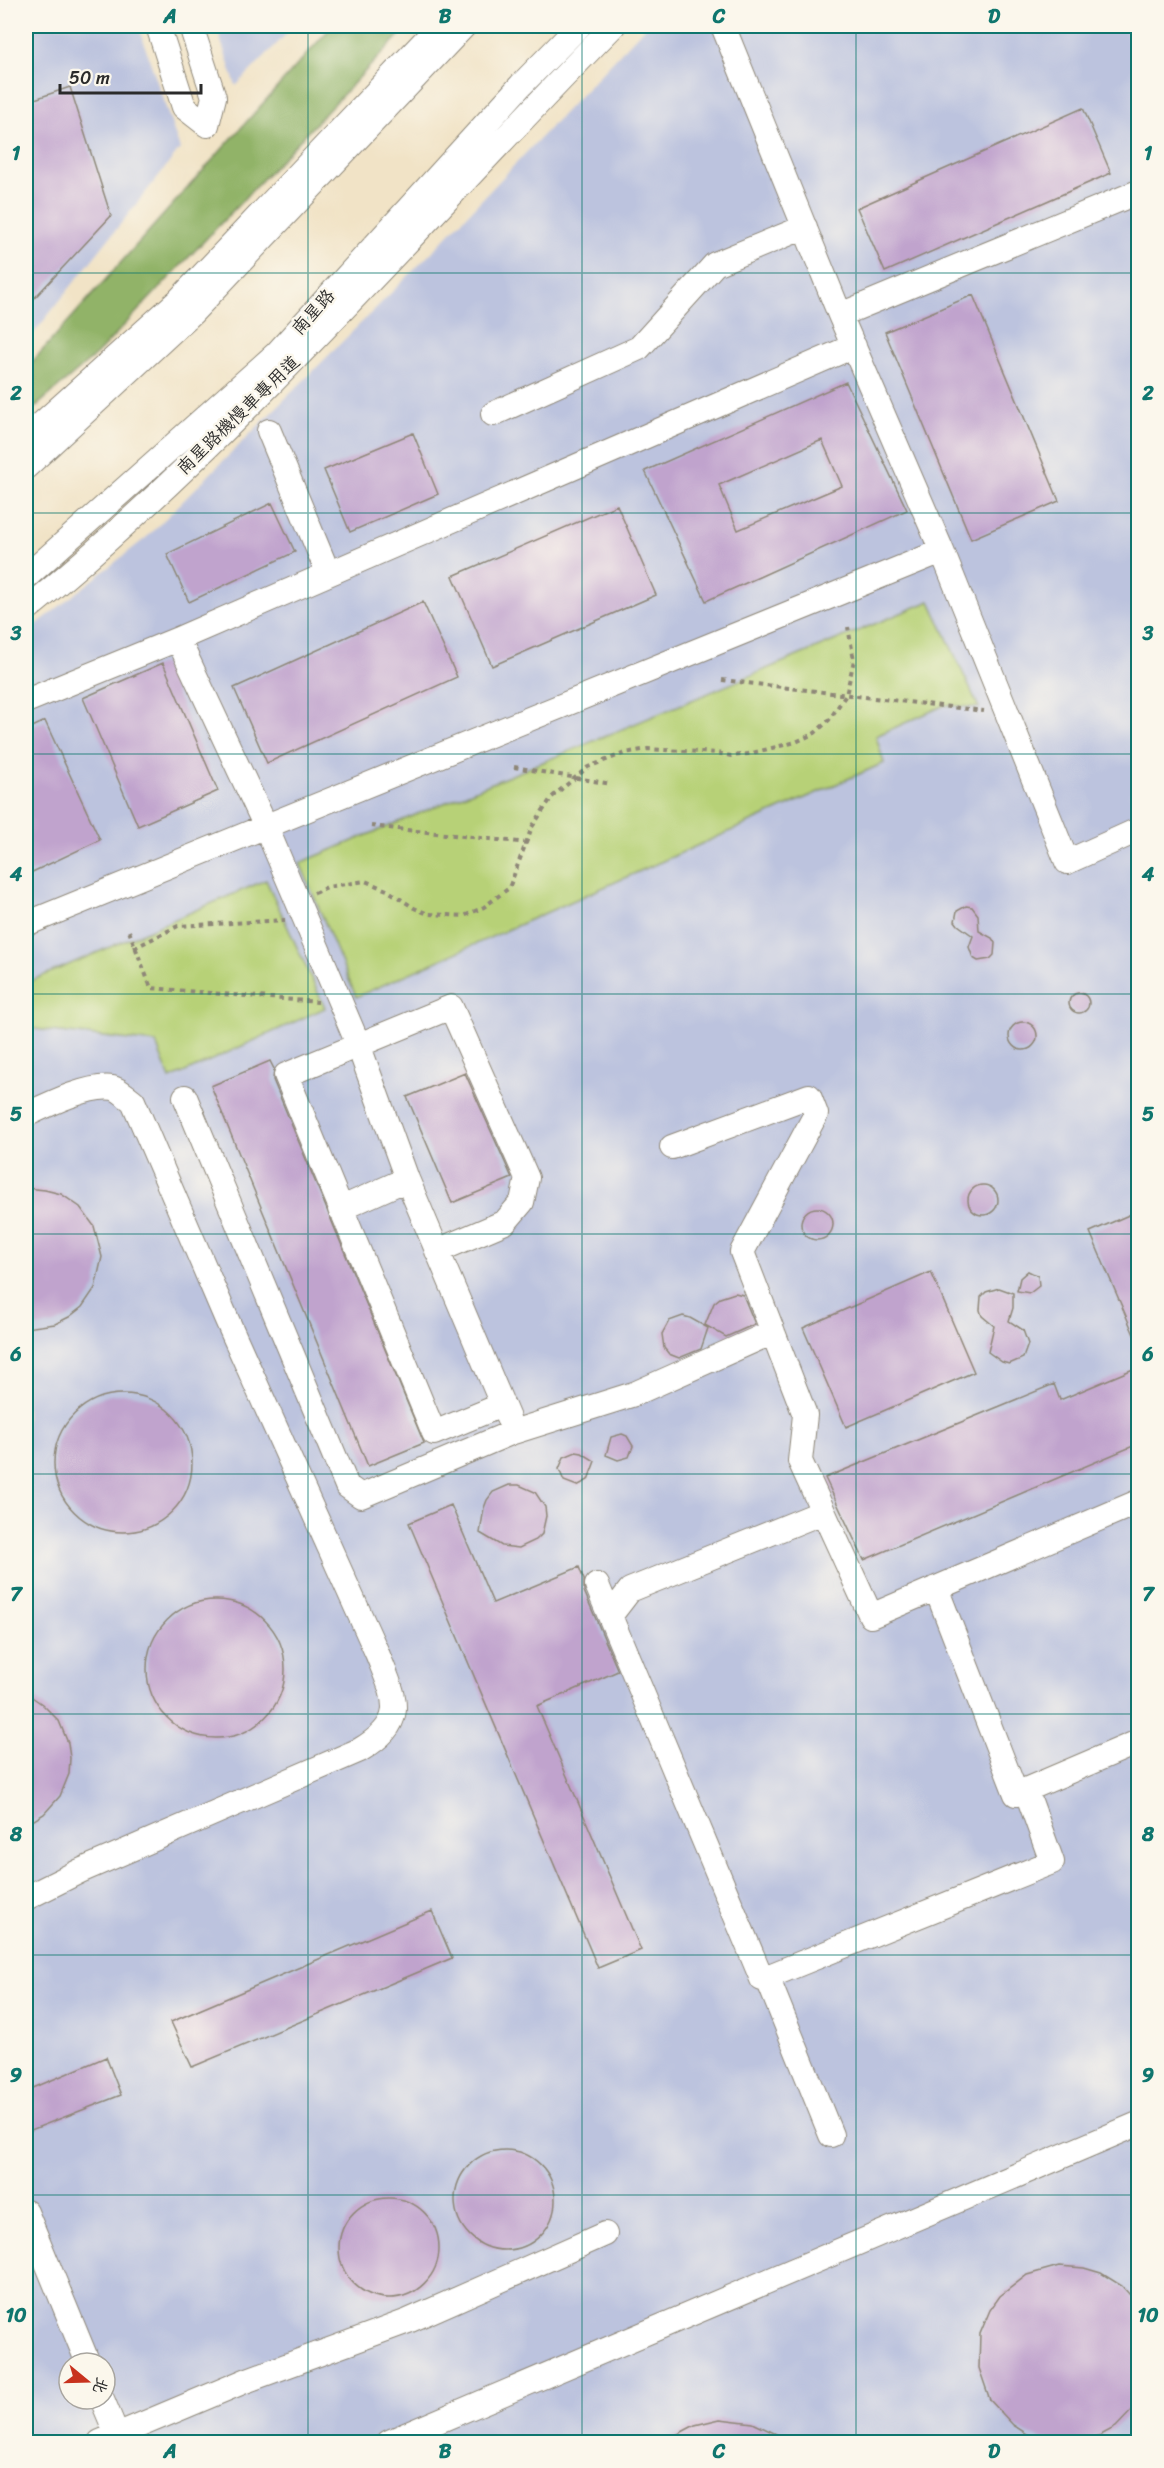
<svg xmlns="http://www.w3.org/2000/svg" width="1164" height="2468" viewBox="0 0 1164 2468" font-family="Sriracha,'LXGW WenKai TC',sans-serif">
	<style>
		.industrial { fill: #bcc3de; fill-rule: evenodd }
		.green { fill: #b7d177; stroke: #717e51; stroke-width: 1.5 }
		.forest { fill: #91b368; stroke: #5e6f4a; stroke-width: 1.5 }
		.building { fill: #c0a3cd; fill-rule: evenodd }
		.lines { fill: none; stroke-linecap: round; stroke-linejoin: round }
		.minor-casing { stroke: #8e8778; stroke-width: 26 }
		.path { stroke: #8e8778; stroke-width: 4; stroke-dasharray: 4.5 4.5; stroke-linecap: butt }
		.minor { stroke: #fff; stroke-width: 24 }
		.grid { fill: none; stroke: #0f766e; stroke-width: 1.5; stroke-opacity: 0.55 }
		.labels { text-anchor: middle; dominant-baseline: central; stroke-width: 5; stroke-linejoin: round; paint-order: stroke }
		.street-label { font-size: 18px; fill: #2b2b2b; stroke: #fbf7ec }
		.neatline { fill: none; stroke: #0f766e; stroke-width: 2 }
		.grid-label { font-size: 20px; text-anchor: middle; font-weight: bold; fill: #0f766e }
	</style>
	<rect width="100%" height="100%" fill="#fbf7ec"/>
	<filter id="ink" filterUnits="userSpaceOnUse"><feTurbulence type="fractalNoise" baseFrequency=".0167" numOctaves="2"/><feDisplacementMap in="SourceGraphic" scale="12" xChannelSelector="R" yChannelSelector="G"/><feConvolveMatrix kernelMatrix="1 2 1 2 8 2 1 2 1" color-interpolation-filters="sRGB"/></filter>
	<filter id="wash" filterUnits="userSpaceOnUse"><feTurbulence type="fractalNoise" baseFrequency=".008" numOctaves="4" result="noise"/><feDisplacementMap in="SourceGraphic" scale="24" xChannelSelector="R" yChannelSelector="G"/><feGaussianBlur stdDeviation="1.35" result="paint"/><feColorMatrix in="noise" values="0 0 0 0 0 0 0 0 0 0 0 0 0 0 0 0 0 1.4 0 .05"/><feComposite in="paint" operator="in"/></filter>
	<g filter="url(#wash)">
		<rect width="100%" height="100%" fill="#f1e3c6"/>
		<path class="industrial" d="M26,26H138L180,149L34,333L26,336Z
			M216,26H294L236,86Z
			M646,26H1138V2442H26V633L147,537L431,253ZM69,2363H105V2399H69Z"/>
		<path class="green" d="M930,601L979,708L945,705L876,736L884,763L356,997L300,863Z
			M266,880L325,1008L170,1079L156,1043L26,1028V983Z"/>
		<path class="forest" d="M332,26H408L97,354L26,415V363L32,362Z"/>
		<g id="blocks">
			<path class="building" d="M70,87L111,216L26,307V102Z
				M1083,108L1111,173L885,272L857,208Z
				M973,295L1059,501L971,539L885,332Z
				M846,382L907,510L706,601L645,471ZM822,440L842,486L738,530L719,485Z
				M413,433L438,494L350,532L324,470Z
				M272,503L295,552L189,602L167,554Z
				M617,505L656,595L492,666L453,576Z
				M423,602L457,677L267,763L234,688Z
				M163,663L218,791L138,826L83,698Z
				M45,721L100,840L26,875V730Z
				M966,906L972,907L978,915L979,931L992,938L995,943L994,955L990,959L978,961L973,958L969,947L973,936L958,925L955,921L957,911Z
				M1069 1003a10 10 0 1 1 20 0a10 10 0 1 1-20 0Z
				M1009 1036a14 14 0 1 1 28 0a14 14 0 1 1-28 0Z
				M270,1061L274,1069L273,1080L424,1443L368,1466L211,1086Z
				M465,1073L512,1178L452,1203L407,1097Z
				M968 1200a15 15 0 1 1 30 0a15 15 0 1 1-30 0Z
				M26,1188L45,1190L61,1194L80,1207L94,1226L102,1257L95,1288L82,1307L69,1317L55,1324L26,1328Z
				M801 1224a16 16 0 1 1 32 0a16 16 0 1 1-32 0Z
				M1138,1211V1344L1090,1232Z
				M1028,1271L1038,1276L1039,1286L1030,1293L1017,1291L1020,1278Z
				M931,1272L974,1372L846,1427L803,1328Z
				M999,1288L1013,1293V1308L1009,1321L1023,1330L1028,1344L1023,1358L1009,1364L1002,1362L988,1352L994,1326L982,1316L980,1310L981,1297L986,1292Z
				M735,1293L743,1295L755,1324L726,1337L705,1325L714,1303L720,1298Z
				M683,1316L690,1318L708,1328L701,1349L679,1358L669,1354L664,1348L662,1334L669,1321Z
				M1138,1367V1444L864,1560L825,1478L1054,1384L1060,1400Z
				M54 1463a69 69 0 1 1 138 0a69 69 0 1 1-138 0Z
				M622,1434L627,1436L633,1446L629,1457L618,1460L606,1455L611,1437Z
				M576,1452L582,1453L595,1461L588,1480L577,1486L564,1481L559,1469L564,1457Z
				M509,1485H519L535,1492L545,1507L546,1516L542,1534L536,1540L519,1548L502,1546L480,1533L484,1508L487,1500L493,1492Z
				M451,1505L493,1603L579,1567L584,1580V1591L618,1671L537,1706L641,1950L598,1968L409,1523Z
				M147 1669a69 69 0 1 1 138 0a69 69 0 1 1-138 0Z
				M26,1693L42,1704L59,1721L68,1743L70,1758L69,1774L60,1796L44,1814L26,1825Z
				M432,1911L452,1958L192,2067L171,2022Z
				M106,2057L121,2095L26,2132V2091Z
				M455 2200a50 50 0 1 1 100 0a50 50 0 1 1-100 0Z
				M339 2248a50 50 0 1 1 100 0a50 50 0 1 1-100 0Z
				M1059,2266L1084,2268L1101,2273L1122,2286L1138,2304V2404L1116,2427L1101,2435L1077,2442L1043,2440L1027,2434L1013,2425L990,2400L979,2368L980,2334L990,2310L1000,2296L1027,2275Z
				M720,2419L753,2423L793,2442H663L695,2425Z"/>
		</g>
	</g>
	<g filter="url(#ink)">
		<use href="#blocks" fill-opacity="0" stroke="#8e8778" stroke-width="1.5"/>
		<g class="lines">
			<defs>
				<path id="minor" d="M158,26L184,107L207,125L214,97L191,26
					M723,26L840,315L942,551L1067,862L1138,830
					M840,315L1138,192
					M493,414L639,348L715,264L805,227
					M269,431L328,573
					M26,438L178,301L439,26
					M26,467L192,313L464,26
					M26,577L276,354L521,85L579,26
					M26,610C240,435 419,223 613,26
					M178,639L266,827L358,1044L407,1179L508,1418
					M26,701L178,639L854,346
					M26,924L942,551
					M185,1097L347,1486L361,1496L513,1432L634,1394L773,1332
					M26,1115C47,1105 89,1084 113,1088C119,1089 127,1097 133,1101L227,1320L377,1653C395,1699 410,1720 360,1750L80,1871L26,1898
					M672,1147L809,1096L816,1114L742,1252L805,1415L800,1461L871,1616L1138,1502
					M340,1209L407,1179
					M437,1251L505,1222L522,1202L527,1178L451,1007L286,1075L434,1433L502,1405
					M597,1585L762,1979L1052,1862L1026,1790
					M936,1588L1016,1794L1138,1742
					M610,1616L630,1590L823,1512
					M767,1977L831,2135
					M26,2212L88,2363
					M102,2399L120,2442
					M100,2442L245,2381L408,2321L605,2234
					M389,2442L1138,2124"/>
			</defs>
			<use href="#minor" class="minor-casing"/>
			<path class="path" d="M722,680L984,711
				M514,767L611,784
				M371,826L527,843
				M314,893L327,887L365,881L387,890L414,908L428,914L464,916L484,907L509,888L532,827L552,797L588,767L625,753L648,749L717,753L731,756L748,754L796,742L815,733L829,720L846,695L854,660L848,627
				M129,931L151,988L318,1002
				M134,948L178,926L285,920"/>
			<use href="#minor" class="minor"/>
		</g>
	</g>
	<path class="grid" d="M308,26V2442M582,26V2442M856,26V2442M26,273H1138M26,513H1138M26,754H1138M26,994H1138M26,1234H1138M26,1474H1138M26,1714H1138M26,1955H1138M26,2195H1138"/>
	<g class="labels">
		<g class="street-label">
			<text transform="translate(313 312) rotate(-48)">南星路</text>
			<text transform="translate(238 415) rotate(-44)">南星路機慢車專用道</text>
		</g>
	</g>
	<rect width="1164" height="2468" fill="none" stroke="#fbf7ec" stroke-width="66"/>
	<g transform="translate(87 2381) rotate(109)"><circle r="28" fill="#fbf7ec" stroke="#a8a59f" stroke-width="1.5"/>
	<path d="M0-4.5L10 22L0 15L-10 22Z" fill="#c8321e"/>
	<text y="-9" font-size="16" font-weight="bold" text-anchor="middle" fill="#2b2b2b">北</text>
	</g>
	<path d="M60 84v9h141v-9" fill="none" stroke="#2b2b2b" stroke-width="3"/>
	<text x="69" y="84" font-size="18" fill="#2b2b2b" stroke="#fbf7ec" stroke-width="4.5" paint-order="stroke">50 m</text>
	<rect x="33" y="33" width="1098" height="2402" class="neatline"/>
	<g class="grid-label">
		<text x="170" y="23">A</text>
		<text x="445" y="23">B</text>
		<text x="719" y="23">C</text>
		<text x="994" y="23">D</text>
		<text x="16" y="160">1</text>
		<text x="1148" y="160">1</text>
		<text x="16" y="400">2</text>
		<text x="1148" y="400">2</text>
		<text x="16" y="640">3</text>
		<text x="1148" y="640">3</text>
		<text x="16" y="881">4</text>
		<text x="1148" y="881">4</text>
		<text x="16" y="1121">5</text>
		<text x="1148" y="1121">5</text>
		<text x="16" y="1361">6</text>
		<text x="1148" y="1361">6</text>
		<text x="16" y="1601">7</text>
		<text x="1148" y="1601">7</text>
		<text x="16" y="1841">8</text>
		<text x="1148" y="1841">8</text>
		<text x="16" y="2082">9</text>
		<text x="1148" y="2082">9</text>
		<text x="16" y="2322">10</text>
		<text x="1148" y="2322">10</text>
		<text x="170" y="2458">A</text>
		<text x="445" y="2458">B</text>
		<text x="719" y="2458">C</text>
		<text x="994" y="2458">D</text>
	</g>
</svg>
